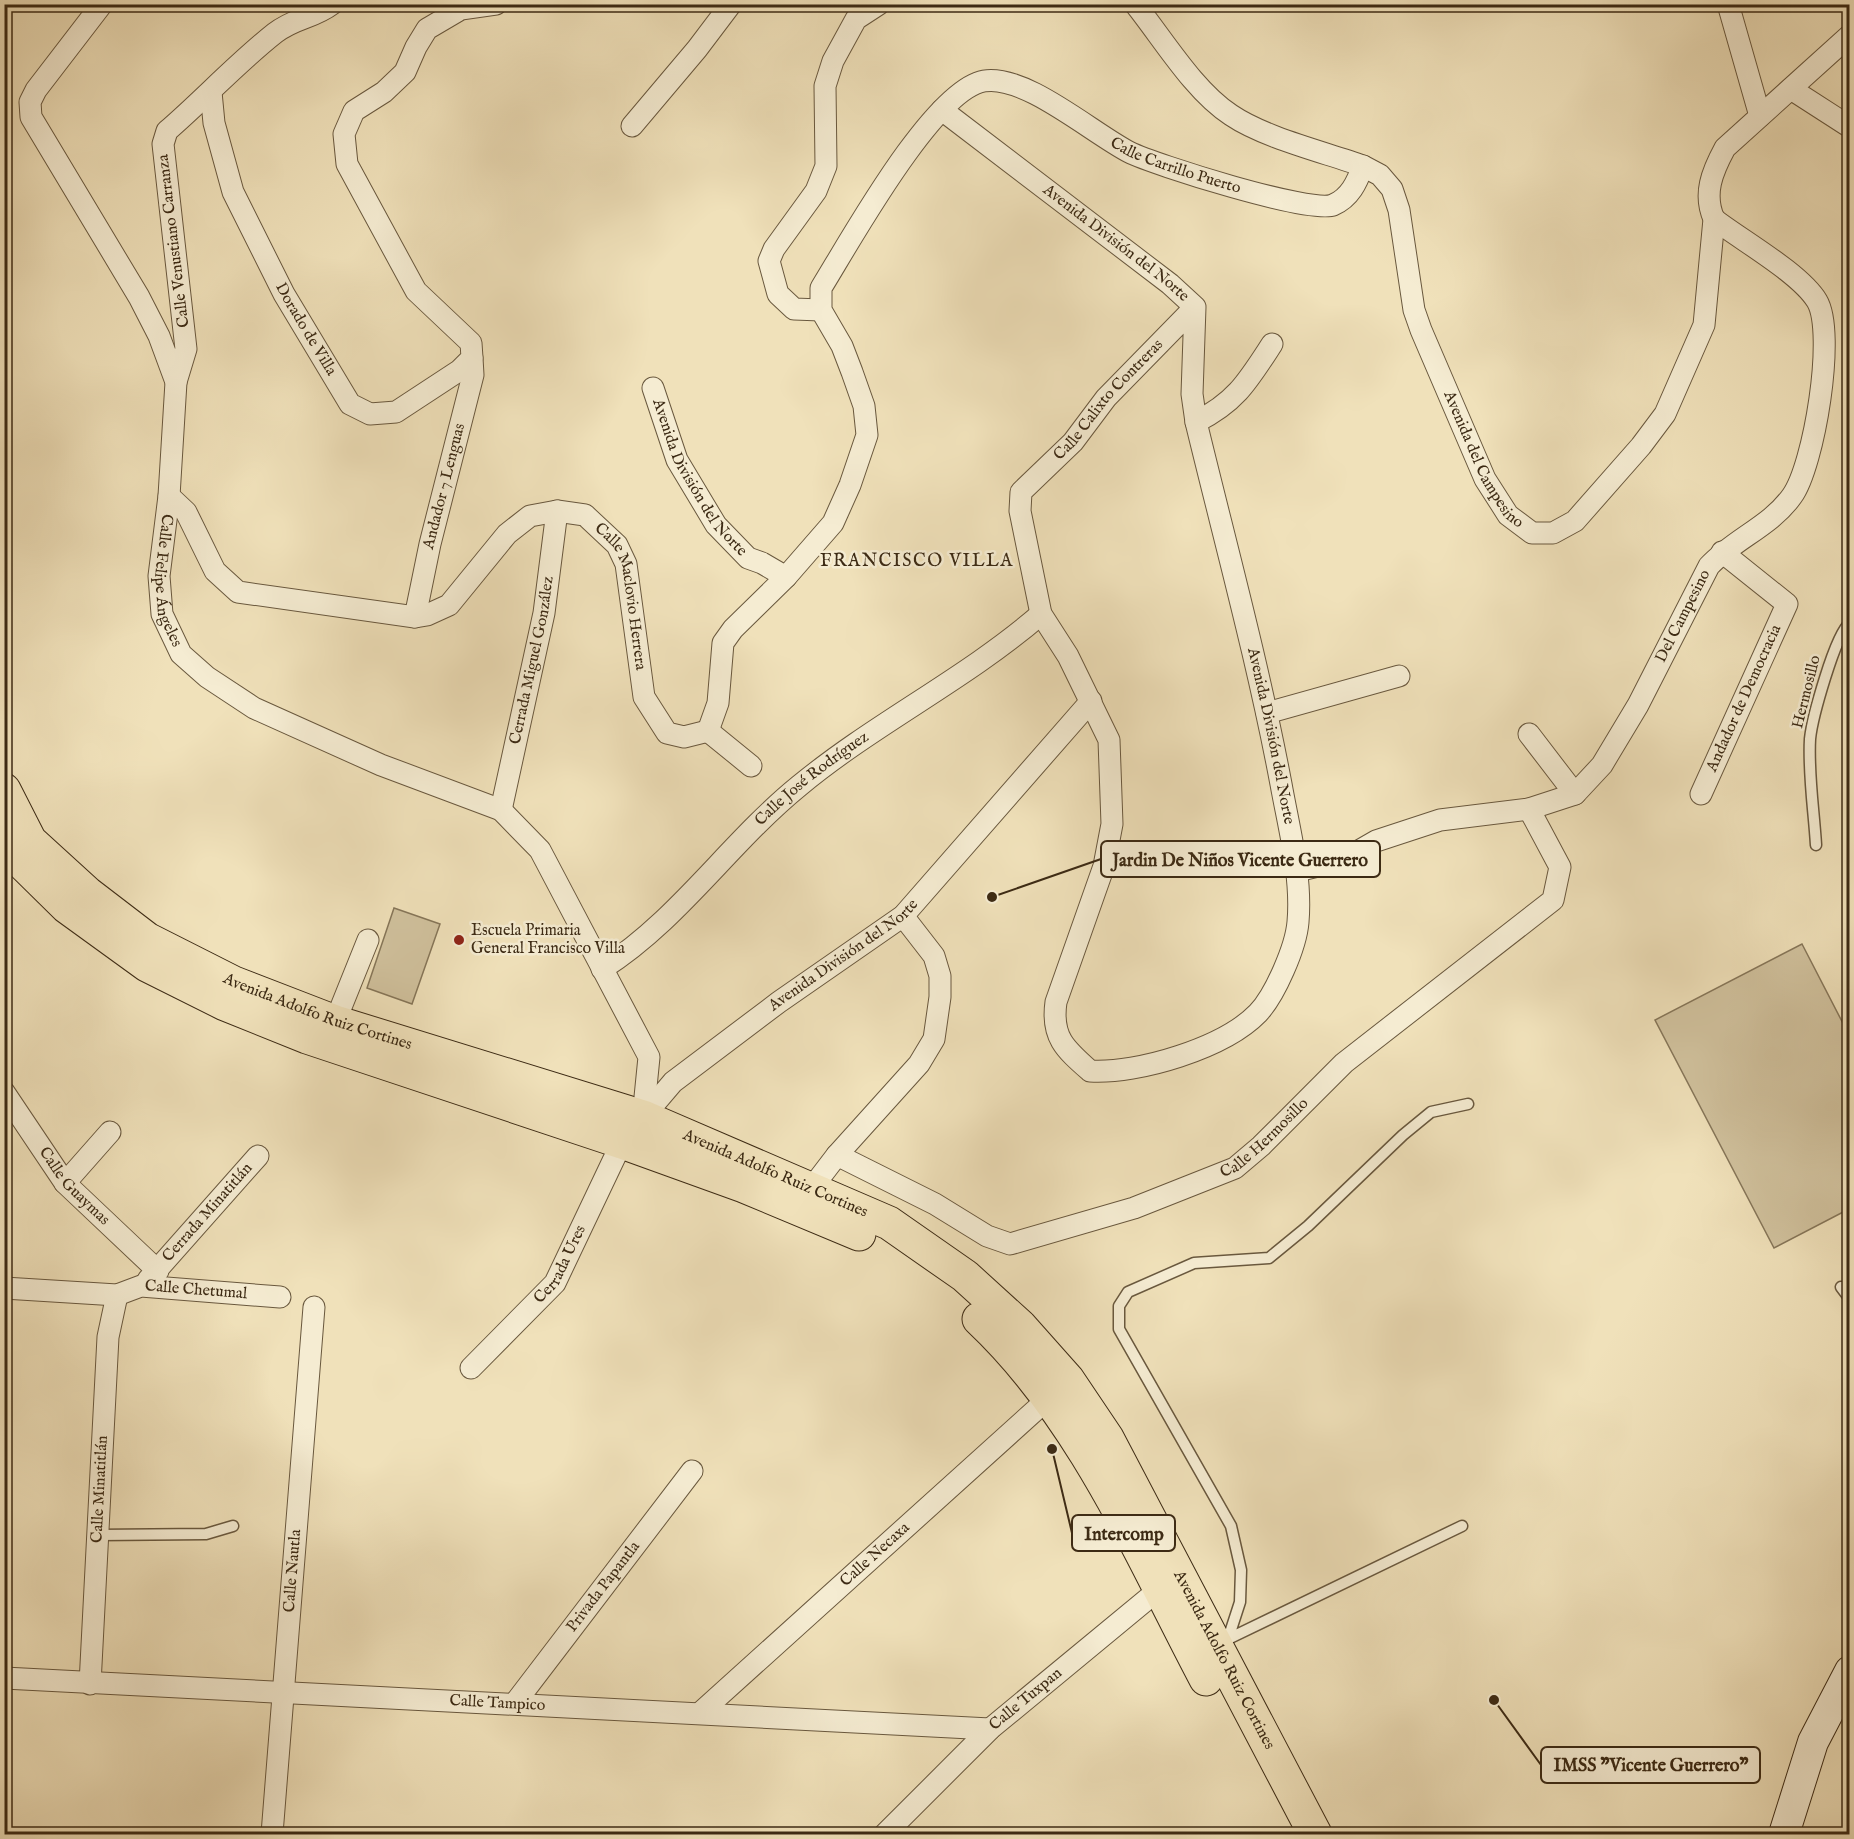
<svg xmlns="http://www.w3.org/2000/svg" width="1854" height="1839" viewBox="0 0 1854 1839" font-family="'IM FELL English',serif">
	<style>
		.green { fill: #d1c29e; stroke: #867659; stroke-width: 1.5 }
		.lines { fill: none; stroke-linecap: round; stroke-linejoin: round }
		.lane-casing { stroke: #69583e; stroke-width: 13 }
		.street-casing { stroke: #69583e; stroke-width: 23 }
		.secondary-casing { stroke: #3c2a14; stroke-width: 32 }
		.primary-casing { stroke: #3c2a14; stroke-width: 35 }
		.lane { stroke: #f5ecd2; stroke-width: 10 }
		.street { stroke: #f5ecd2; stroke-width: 21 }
		.secondary { stroke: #f5ecd2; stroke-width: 30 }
		.primary { stroke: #f0e1ba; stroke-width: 33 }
		.poi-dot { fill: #8f2418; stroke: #f5ecd2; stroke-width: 2 }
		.labels { text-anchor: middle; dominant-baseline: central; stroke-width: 5; stroke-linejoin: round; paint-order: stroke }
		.street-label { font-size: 16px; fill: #3c2a14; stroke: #f5ecd2 }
		.poi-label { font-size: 16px; fill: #3c2a14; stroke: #f5ecd2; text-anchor: start }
		.neighbourhood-label { font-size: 18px; letter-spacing: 1.5px; fill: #3c2a14; stroke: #f5ecd2 }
		.leader { fill: none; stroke: #3c2a14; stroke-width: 2 }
		.callout-dot { fill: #3c2a14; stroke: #f5ecd2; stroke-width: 2 }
		.callout { fill: #f5ecd2; stroke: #3c2a14; stroke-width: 2 }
		.callout-label { font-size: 18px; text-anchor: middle; font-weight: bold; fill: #3c2a14 }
	</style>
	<rect width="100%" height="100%" fill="#f0e1ba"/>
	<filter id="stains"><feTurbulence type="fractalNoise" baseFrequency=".00333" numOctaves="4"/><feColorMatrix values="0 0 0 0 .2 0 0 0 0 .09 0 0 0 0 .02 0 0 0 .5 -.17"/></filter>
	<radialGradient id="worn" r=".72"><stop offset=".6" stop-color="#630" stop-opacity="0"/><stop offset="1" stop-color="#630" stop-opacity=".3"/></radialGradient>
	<path class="green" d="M394,908L440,924L412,1004L367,988Z
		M1802,944L1849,1035V1209L1774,1248L1655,1020Z"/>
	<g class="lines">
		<defs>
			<path id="lane" d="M1816,845C1814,811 1808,774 1810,739C1812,719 1835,634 1850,623
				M1841,1287L1850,1299
				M98,1535L206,1534L233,1526
				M1228,1639L1462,1526
				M1221,1642L1228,1639L1240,1602L1241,1570L1231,1526L1119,1329V1306L1128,1292L1194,1263L1269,1258L1308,1226L1403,1135L1431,1112L1468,1104"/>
			<g id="street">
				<path id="s1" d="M102,4L36,90L30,102L31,117L139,297L159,336L176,382L169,496L159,576L162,614L181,654L207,677L254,708L381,765L501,810L540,850L649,1057L643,1117"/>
				<path id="s2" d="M1135,4C1163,39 1194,91 1231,115C1265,138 1324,152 1363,166L1380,175L1392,189L1399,210L1414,310L1421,330L1485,479L1508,515L1532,533H1553L1575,521L1641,446L1665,414L1704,325L1714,219C1703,194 1712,172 1725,148L1850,35"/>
				<path d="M1728,4L1760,116"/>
				<path d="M1791,89L1850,127"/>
				<path id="s3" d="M211,92L214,123L233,192L284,294L350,404L370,414L396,412L460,370L472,358L471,343L416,291L347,164L344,134L354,111L384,92L405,72L416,47L427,29L461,9L496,4"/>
				<path id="s4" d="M942,110L1170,284L1195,307L1192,394L1196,422C1225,542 1258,662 1281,784C1289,829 1302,876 1298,922C1296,947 1275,995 1258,1013C1224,1048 1138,1074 1090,1071C1065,1049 1051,1037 1056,1002L1104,866L1112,824L1109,740L1068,656L1041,614L1020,511L1021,492L1073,442L1106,398L1195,307"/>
				<path d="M632,126L697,49L731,4"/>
				<path d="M821,310L794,309L778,294L769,261L774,249L816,191L826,166L825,86L833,61L856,19L879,4"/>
				<path d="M176,382L186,349L163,144L167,131C204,99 237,63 275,33C296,17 312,19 332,4"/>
				<path id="s5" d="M653,388L677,460L716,525L748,558L762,563L786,577"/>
				<path d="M1196,422C1236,402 1248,381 1272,344"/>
				<path id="s6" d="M169,496L186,512L215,571L238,592L415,617L427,615L449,605L507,534L530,516L557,511L585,515L617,545L626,564L644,697L667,733L684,737L708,731"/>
				<path id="s7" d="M415,617L430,544L473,375L472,358"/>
				<path d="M1267,713L1399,676"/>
				<path id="s8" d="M708,731L718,703L723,643L733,629L786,577L833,523L850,485L867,435L864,406L852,372L842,346L821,310V288C849,243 933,90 984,81C1025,74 1092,133 1129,152C1155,165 1311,214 1333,205C1350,198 1357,182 1363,166"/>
				<path d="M708,731L751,766"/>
				<path d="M1529,734L1575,794"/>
				<path id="s9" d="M1701,794L1787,604L1722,552"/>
				<path id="s10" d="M501,810L544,613L557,511"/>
				<path id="s11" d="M1297,871L1343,860L1376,841L1440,820L1529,809L1575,794L1602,765L1638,705L1709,566C1734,539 1771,526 1792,496C1814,466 1836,333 1817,301C1800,273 1741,240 1714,219"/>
				<path id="s12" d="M602,969C679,920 729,843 799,786C875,723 966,679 1041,614"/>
				<path d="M335,1022L368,940"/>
				<path id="s13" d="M4,1092L65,1183L158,1271"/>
				<path id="s14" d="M837,1155L935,1204L987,1236L1010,1244L1134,1208L1235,1168L1261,1146L1344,1063L1553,900L1560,867L1529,809"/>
				<path d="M65,1183L110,1132"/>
				<path d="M811,1189L837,1155L919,1064L934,1039L940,997V976L934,956L903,916"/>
				<path id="s15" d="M148,1280L258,1156"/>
				<path id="s16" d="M4,1288L117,1295L141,1286L280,1297"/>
				<path id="s17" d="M471,1368L555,1283L622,1142L673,1082L779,1002L903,916L1091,701"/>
				<path id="s18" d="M4,1678L990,1729"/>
				<path id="s19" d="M90,1684L108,1337L117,1295"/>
				<path id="s20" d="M515,1703L692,1471"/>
				<path id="s21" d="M700,1713L1050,1397"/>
				<path id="s22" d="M272,1834L314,1307"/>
				<path id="s23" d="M885,1834L990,1729L1168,1582"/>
			</g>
			<path id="secondary" d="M1784,1834L1813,1742L1850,1671"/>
			<g id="primary">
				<path id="s24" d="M4,790L30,841L87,893L147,939L234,983L335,1022L643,1117L889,1223L965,1276L1020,1326L1068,1380L1107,1438L1315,1834"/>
				<path d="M4,845L67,907L147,965L225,1004L307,1037L622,1142L744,1186L859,1234"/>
				<path d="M979,1319C1083,1417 1140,1554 1206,1679"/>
			</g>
		</defs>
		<use href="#lane" class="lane-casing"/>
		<use href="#street" class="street-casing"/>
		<use href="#secondary" class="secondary-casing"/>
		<use href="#primary" class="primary-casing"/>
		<use href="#lane" class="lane"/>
		<use href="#street" class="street"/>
		<use href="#secondary" class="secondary"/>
		<use href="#primary" class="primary"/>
	</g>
	<circle class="poi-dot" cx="459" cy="940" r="6"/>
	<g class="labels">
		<g class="street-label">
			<text stroke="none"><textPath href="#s8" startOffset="984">Calle Carrillo Puerto</textPath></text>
			<text transform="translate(174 241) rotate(-97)">Calle Venustiano Carranza</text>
			<text stroke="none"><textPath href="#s4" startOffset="219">Avenida División del Norte</textPath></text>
			<text stroke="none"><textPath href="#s3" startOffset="258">Dorado de Villa</textPath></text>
			<text stroke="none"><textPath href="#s4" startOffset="1977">Calle Calixto Contreras</textPath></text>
			<text stroke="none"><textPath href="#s2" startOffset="616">Avenida del Campesino</textPath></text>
			<text stroke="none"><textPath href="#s5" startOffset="102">Avenida División del Norte</textPath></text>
			<text stroke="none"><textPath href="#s7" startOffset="134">Andador 7 Lenguas</textPath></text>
			<text stroke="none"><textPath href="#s1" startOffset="640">Calle Felipe Ángeles</textPath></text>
			<text stroke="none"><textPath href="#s6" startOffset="606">Calle Maclovio Herrera</textPath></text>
			<text stroke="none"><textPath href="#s11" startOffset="500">Del Campesino</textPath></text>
			<text stroke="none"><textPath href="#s10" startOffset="153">Cerrada Miguel González</textPath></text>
			<text transform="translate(1807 692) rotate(-76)">Hermosillo</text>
			<text stroke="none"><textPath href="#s9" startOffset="105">Andador de Democracia</textPath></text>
			<text stroke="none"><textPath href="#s4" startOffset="759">Avenida División del Norte</textPath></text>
			<text stroke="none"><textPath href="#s12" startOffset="284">Calle José Rodríguez</textPath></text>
			<text stroke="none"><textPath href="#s17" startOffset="567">Avenida División del Norte</textPath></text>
			<text stroke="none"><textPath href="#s24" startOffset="396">Avenida Adolfo Ruiz Cortines</textPath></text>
			<text stroke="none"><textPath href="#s14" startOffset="474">Calle Hermosillo</textPath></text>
			<text stroke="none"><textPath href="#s24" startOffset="882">Avenida Adolfo Ruiz Cortines</textPath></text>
			<text stroke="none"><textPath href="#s13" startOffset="118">Calle Guaymas</textPath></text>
			<text stroke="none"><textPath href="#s15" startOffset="90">Cerrada Minatitlán</textPath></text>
			<text stroke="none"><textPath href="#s17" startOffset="138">Cerrada Ures</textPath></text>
			<text stroke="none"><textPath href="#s16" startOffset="194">Calle Chetumal</textPath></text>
			<text stroke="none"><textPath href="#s19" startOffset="195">Calle Minatitlán</textPath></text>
			<text stroke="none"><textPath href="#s21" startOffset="236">Calle Necaxa</textPath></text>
			<text stroke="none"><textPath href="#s22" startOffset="264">Calle Nautla</textPath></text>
			<text stroke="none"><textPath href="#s20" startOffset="146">Privada Papantla</textPath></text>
			<text stroke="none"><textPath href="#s24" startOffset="1566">Avenida Adolfo Ruiz Cortines</textPath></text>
			<text stroke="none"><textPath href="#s23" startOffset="195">Calle Tuxpan</textPath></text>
			<text stroke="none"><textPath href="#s18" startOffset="494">Calle Tampico</textPath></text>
		</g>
		<g class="poi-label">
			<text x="471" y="931">Escuela Primaria<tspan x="471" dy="18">General Francisco Villa</tspan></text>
		</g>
		<g class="neighbourhood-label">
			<text x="917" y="561">FRANCISCO VILLA</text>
		</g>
	</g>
	<path class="leader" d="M992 897L1101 859M1052 1449L1072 1533M1494 1700L1541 1765"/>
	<g class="callout-dot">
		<circle cx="992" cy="897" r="6"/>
		<circle cx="1052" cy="1449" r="6"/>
		<circle cx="1494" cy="1700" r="6"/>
	</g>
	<g class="callout">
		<rect x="1101" y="841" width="279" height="36" rx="6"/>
		<rect x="1072" y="1515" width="103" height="36" rx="6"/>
		<rect x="1541" y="1747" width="219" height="36" rx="6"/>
	</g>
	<g class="callout-label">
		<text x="1240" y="866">Jardin De Niños Vicente Guerrero</text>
		<text x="1124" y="1540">Intercomp</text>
		<text x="1651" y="1771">IMSS "Vicente Guerrero"</text>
	</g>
	<rect width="1854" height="1839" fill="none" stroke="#f0e1ba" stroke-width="24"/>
	<rect x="6" y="6" width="1842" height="1827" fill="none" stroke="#3c2a14" stroke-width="3"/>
	<rect x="12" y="12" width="1830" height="1815" fill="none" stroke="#3c2a14" stroke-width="1.5"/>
	<rect width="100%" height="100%" filter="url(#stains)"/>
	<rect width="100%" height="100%" fill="url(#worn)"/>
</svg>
